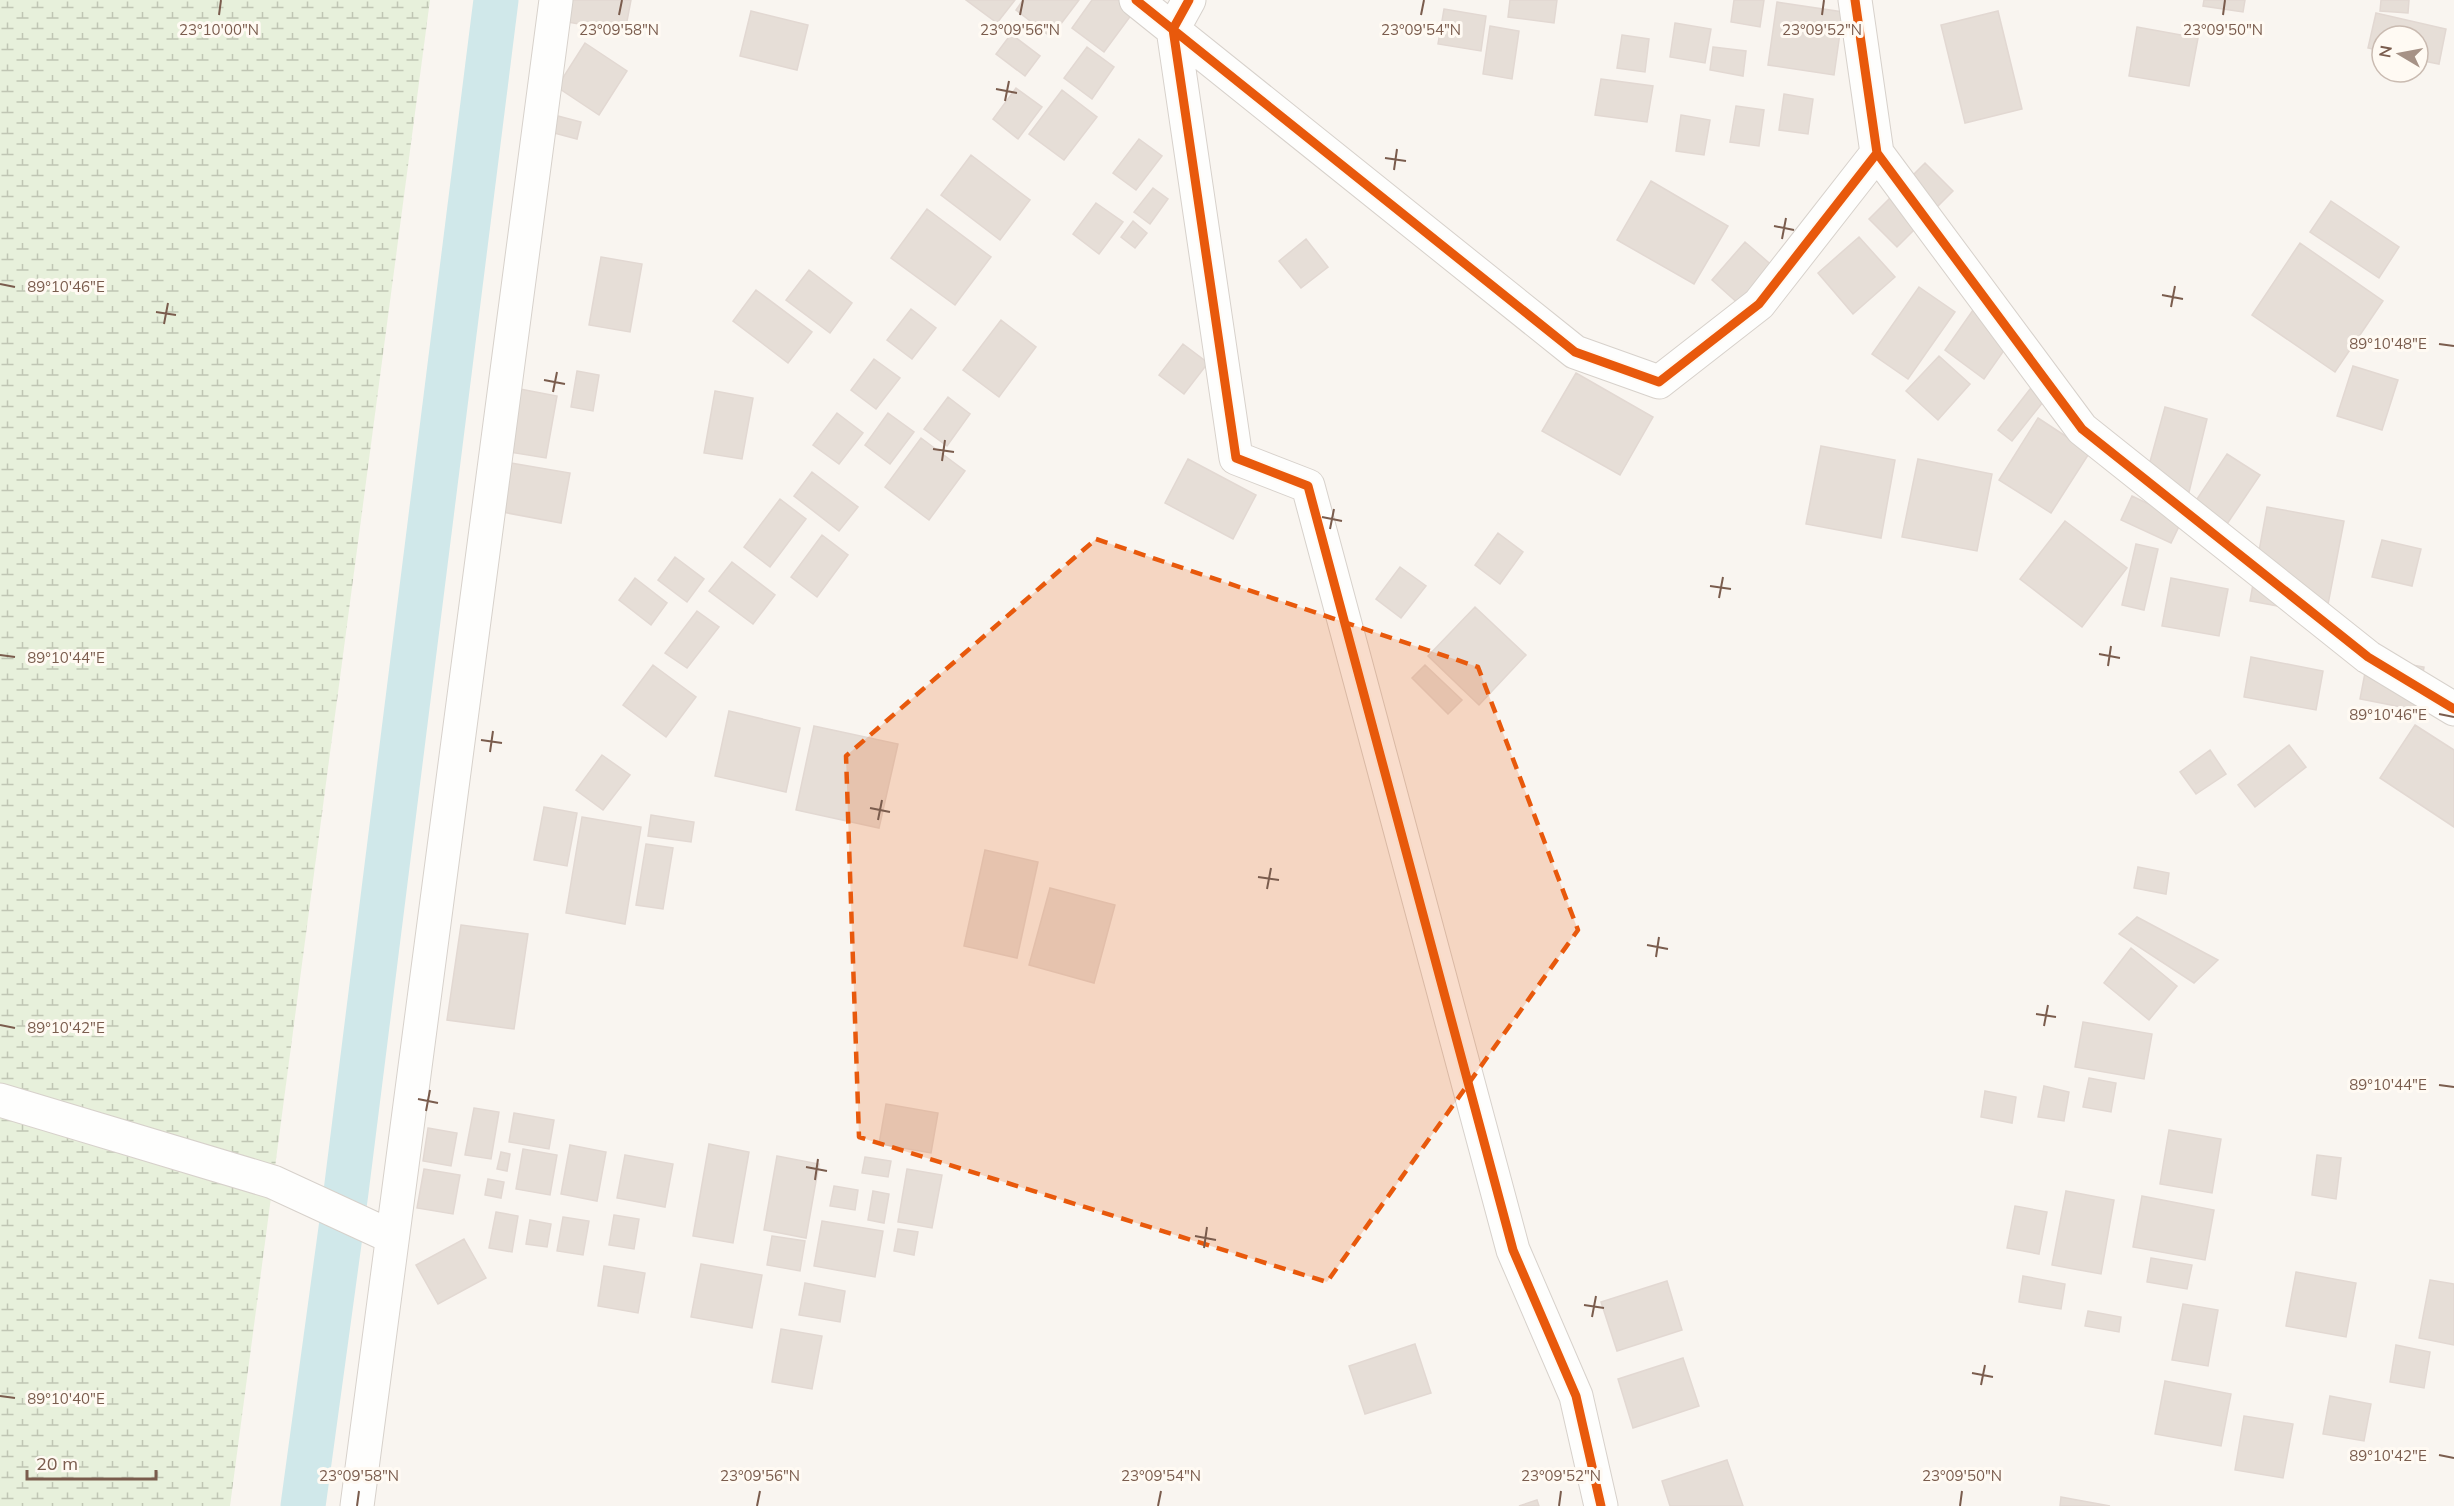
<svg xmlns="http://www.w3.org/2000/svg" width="2454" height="1506" viewBox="0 0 2454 1506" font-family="Mulish,sans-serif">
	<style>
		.wetland { fill: url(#wetland-marsh) }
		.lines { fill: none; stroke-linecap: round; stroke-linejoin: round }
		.canal { stroke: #d0e8ea; stroke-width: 45 }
		.building { fill: #e6ded7; stroke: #e2d8d2; stroke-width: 1.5 }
		.minor-casing { stroke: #d7d1cb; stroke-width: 35 }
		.minor { stroke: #fefefd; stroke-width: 33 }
		.cycleway-casing { stroke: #fffaf3; stroke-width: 13 }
		.cycleway { stroke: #e8590c; stroke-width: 9 }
		.marked { fill: #e8590c; fill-opacity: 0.2; stroke: #e8590c; stroke-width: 4.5; stroke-dasharray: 12 8; stroke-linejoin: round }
		.ticks { fill: none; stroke: #7a5c4d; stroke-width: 2 }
		.ticks-label { font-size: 15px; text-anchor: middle; fill: #7a5c4d; stroke: #fffaf3; stroke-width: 6; stroke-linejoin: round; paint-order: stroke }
	</style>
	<defs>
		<pattern id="wetland-marsh" width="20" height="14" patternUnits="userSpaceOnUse" patternTransform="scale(1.5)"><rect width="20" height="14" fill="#e7f0db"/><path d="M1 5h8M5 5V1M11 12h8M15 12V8" fill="none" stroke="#c0c6b4"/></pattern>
	</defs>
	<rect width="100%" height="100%" fill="#f9f5f0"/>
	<path class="wetland" d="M0,0H430L230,1506H0Z"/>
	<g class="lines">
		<path class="canal" d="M303,1506L346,1192L496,0"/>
	</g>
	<path class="building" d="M571,0H631L625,32L567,22Z
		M966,0H1015L997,23Z
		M1023,0H1079L1051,37L1016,10Z
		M1092,0H1122L1135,10L1104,52L1072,28Z
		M1510,0H1557L1554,23L1508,17Z
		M1734,0H1764L1760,27L1731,22Z
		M2204,0H2245L2243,12L2203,6Z
		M2381,0H2409L2408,13L2380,11Z
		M1777,2L1843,12L1834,75L1768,65Z
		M1444,9L1486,16L1481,51L1438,44Z
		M751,11L808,25L797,70L740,56Z
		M1998,11L2022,109L1965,123L1941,25Z
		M2376,13L2446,29L2439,64L2418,60V36H2382V51L2368,48Z
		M1675,23L1711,29L1705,63L1670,57Z
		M1490,26L1519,31L1512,79L1483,74Z
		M2137,27L2198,38L2189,86L2129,76Z
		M1011,34L1040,56L1025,76L996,54Z
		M1622,35L1649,39L1645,72L1617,68Z
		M585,43L627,71L599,115L557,87Z
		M1087,47L1114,67L1092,99L1064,78Z
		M1713,47L1746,51L1743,76L1710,70Z
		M1601,79L1653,86L1647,122L1595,115Z
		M1016,88L1042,107L1018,139L993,119Z
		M1062,90L1097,117L1064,160L1029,134Z
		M1784,94L1813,99L1808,134L1779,130Z
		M1736,106L1764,110L1759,146L1730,142Z
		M1681,115L1710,120L1704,155L1676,151Z
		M558,116L581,122L577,139L554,133Z
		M1139,139L1162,156L1136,190L1113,173Z
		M971,155L1030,200L1000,240L941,195Z
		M1925,163L1953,191L1897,247L1869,219Z
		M1651,181L1728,226L1694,284L1617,240Z
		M1153,188L1168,199L1150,224L1134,212Z
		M2331,201L2399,247L2379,278L2310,232Z
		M1096,203L1123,222L1099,254L1073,234Z
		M927,209L991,257L955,305L891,258Z
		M1133,221L1147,233L1135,248L1121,237Z
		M1859,237L1895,277L1853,314L1818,273Z
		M1306,239L1328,267L1301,288L1279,261Z
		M1745,242L1775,268L1741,306L1712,280Z
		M2300,243L2383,301L2335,372L2252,315Z
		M601,257L642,264L630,332L589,325Z
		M809,270L852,303L830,333L786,300Z
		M1919,287L1955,312L1908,379L1872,354Z
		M756,290L812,332L788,363L733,321Z
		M911,309L936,328L912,359L887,340Z
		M1973,310L2012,339L1984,379L1945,350Z
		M1001,320L1036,347L999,397L963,370Z
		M1183,344L1208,363L1184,394L1159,375Z
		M1939,356L1970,384L1938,420L1906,391Z
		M874,359L900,378L876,409L851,390Z
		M2353,366L2398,380L2382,430L2337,416Z
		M577,371L599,375L593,411L571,407Z
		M1576,373L1653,417L1620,475L1542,431Z
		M2041,375L2055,387L2012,441L1998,430Z
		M520,389L557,396L546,458L509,452Z
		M715,391L753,398L742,459L704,453Z
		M948,397L970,414L947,446L924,429Z
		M2165,407L2207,419L2189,492L2145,480Z
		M837,413L863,433L839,464L813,445Z
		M888,413L914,432L890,464L865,445Z
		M2038,418L2090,452L2051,513L1999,480Z
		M921,438L965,471L929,520L885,487Z
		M1821,446L1895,460L1881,538L1806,524Z
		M2227,454L2260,475L2225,527L2193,505Z
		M1188,459L1256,495L1233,539L1165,503Z
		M1918,459L1992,474L1977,551L1902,537Z
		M511,463L570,473L561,523L502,512Z
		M812,472L858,507L839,531L794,496Z
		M2132,496L2182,520L2171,543L2121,520Z
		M780,499L806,519L770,567L744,547Z
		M2267,507L2344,521L2326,615L2250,601Z
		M2065,521L2127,568L2082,627L2020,579Z
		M1498,533L1523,552L1500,584L1475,565Z
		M822,535L848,555L817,597L791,577Z
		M2382,540L2421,549L2412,586L2372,577Z
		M2136,544L2158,549L2144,610L2122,605Z
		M675,557L704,579L687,602L658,580Z
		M732,562L775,595L753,624L709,591Z
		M1400,567L1426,586L1401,618L1376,599Z
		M635,578L667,603L651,625L619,600Z
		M2171,578L2228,589L2219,636L2162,626Z
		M1475,607L1526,655L1479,705L1428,656Z
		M697,611L719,627L687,668L665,653Z
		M2251,657L2323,671L2316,710L2244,697Z
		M2368,657L2424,667L2417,710L2360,699Z
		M653,665L696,697L666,737L623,705Z
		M1425,665L1462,700L1448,714L1412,678Z
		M729,711L800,728L786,792L715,776Z
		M2415,725L2454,750V827L2380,778Z
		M814,726L898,744L879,828L796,810Z
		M2289,745L2306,767L2255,807L2238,785Z
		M2210,750L2226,774L2196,794L2180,772Z
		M602,755L630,775L603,810L576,790Z
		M544,807L577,813L567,866L534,860Z
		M651,815L694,822L691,842L648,836Z
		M582,817L641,827L625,924L566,913Z
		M646,844L673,848L663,909L636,905Z
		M985,850L1038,862L1017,958L964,946Z
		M2138,867L2169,873L2166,894L2134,888Z
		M1050,888L1115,905L1094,983L1029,965Z
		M2137,917L2218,960L2194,983L2119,934Z
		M461,925L528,934L514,1029L447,1020Z
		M2131,948L2177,986L2149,1020L2104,983Z
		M2083,1022L2152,1034L2144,1079L2075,1067Z
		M2089,1078L2116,1083L2111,1112L2083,1107Z
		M2044,1086L2069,1092L2064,1121L2038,1117Z
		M1985,1091L2016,1097L2012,1123L1981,1117Z
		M886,1104L938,1113L931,1153L879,1144Z
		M474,1108L499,1112L491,1159L465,1155Z
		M514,1113L554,1120L549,1149L509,1142Z
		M428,1128L457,1133L451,1166L423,1161Z
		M2169,1130L2221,1139L2212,1193L2160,1184Z
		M709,1144L749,1152L733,1243L693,1236Z
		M570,1145L606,1152L597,1201L561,1194Z
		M523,1149L557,1155L550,1195L516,1189Z
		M501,1152L510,1154L507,1171L497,1169Z
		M625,1155L673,1164L665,1207L617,1198Z
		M2317,1155L2341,1158L2336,1199L2312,1195Z
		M777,1156L819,1164L806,1238L764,1230Z
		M865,1157L891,1161L888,1177L862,1173Z
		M424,1169L460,1175L453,1214L417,1208Z
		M907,1169L942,1175L932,1228L898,1222Z
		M488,1179L504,1182L501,1198L485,1195Z
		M834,1186L858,1190L855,1210L830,1206Z
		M873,1191L889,1194L884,1223L868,1220Z
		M2066,1191L2114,1200L2101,1274L2052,1265Z
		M2142,1196L2214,1210L2205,1260L2133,1247Z
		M2015,1206L2047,1212L2039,1254L2007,1248Z
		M496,1212L518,1216L512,1252L489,1248Z
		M614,1215L639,1219L634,1249L609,1245Z
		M563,1217L589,1221L583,1255L557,1251Z
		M530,1220L551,1224L547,1247L526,1244Z
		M822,1221L883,1231L875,1277L814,1266Z
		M898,1229L918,1232L914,1255L894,1251Z
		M772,1236L805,1241L800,1271L767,1265Z
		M464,1239L486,1278L438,1304L416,1265Z
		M2151,1258L2192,1265L2187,1289L2147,1282Z
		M701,1264L762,1275L752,1328L691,1317Z
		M604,1266L645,1273L638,1313L598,1306Z
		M2296,1272L2356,1283L2346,1337L2286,1326Z
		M2023,1276L2065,1284L2061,1309L2019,1302Z
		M2430,1280L2454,1284V1345L2419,1338Z
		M1667,1281L1682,1330L1617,1351L1601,1302Z
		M805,1283L845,1291L840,1322L799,1315Z
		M2183,1304L2218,1310L2208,1366L2172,1360Z
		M2088,1311L2121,1317L2119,1332L2085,1326Z
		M781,1329L822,1336L812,1389L772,1382Z
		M1415,1344L1431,1393L1365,1414L1349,1366Z
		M2396,1345L2430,1352L2424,1388L2390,1382Z
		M1683,1358L1699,1406L1633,1428L1618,1379Z
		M2165,1381L2231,1394L2221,1446L2155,1434Z
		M2330,1396L2371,1404L2364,1441L2323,1434Z
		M2244,1416L2293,1424L2283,1478L2235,1470Z
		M1727,1460L1743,1506H1670L1662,1481Z
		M2061,1497L2110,1506H2060Z
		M1537,1500L1539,1506H1519Z"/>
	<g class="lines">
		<defs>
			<path id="minor" d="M1136,0L1575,352L1659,382L1759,304L1877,153L1855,0
				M1189,0L1173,29L1236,458L1308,486L1513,1250L1576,1396L1601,1506
				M1877,153L2082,429L2368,657L2454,709
				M0,1100L273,1182L392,1237
				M357,1506L556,0"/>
		</defs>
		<use href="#minor" class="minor-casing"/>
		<use href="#minor" class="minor"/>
		<defs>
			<path id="cycleway" d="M1136,0L1575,352L1659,382L1759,304L1877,153L1855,0
				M1189,0L1173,29L1236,458L1308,486L1513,1250L1576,1396L1601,1506
				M1877,153L2082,429L2368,657L2454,709"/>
		</defs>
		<use href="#cycleway" class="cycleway-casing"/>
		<use href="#cycleway" class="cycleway"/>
	</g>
	<path class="marked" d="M1096,539L1478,667L1578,930L1327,1282L859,1137L846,756Z"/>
	<path class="ticks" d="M219,15L221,0M619,15L622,0M1020,15L1023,0M1421,15L1424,0M1822,15L1824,0M2223,15L2225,0M996,89L1017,93M1005,101L1009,81M1385,158L1406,161M1394,170L1397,149M1774,226L1794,230M1782,239L1786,218M0,284L15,287M2162,295L2183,299M2171,307L2175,286M156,312L176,315M164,324L168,303M2439,344L2454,346M544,380L565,384M553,392L557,372M933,449L954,452M942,461L945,440M1322,517L1342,521M1330,529L1334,509M1710,586L1731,589M1719,598L1723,577M2099,654L2120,658M0,655L15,657M2108,666L2111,646M2439,714L2454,717M481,740L502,743M490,752L493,731M870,808L890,812M878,820L882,800M1258,877L1279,880M1267,889L1271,868M1647,945L1668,949M1656,957L1659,937M2036,1014L2056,1017M0,1025L15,1028M2044,1026L2048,1005M2439,1085L2454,1087M418,1099L438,1103M426,1111L430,1090M806,1167L827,1171M815,1180L818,1159M1195,1236L1216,1240M1204,1248L1207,1227M1584,1305L1604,1308M1592,1317L1596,1296M1972,1373L1993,1377M1981,1385L1985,1365M0,1396L15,1398M2439,1455L2454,1458M357,1506L359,1491M757,1506L760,1491M1158,1506L1161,1491M1559,1506L1561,1491M1960,1506L1962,1491"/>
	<g class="ticks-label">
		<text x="219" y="35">23°10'00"N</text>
		<text x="619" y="35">23°09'58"N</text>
		<text x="1020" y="35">23°09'56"N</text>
		<text x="1421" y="35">23°09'54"N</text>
		<text x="1822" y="35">23°09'52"N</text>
		<text x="2223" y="35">23°09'50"N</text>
		<text x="66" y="292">89°10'46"E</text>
		<text x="2388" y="349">89°10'48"E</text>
		<text x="66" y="663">89°10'44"E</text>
		<text x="2388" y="720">89°10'46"E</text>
		<text x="66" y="1033">89°10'42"E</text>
		<text x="2388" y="1090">89°10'44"E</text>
		<text x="66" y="1404">89°10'40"E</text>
		<text x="2388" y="1461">89°10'42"E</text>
		<text x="359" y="1481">23°09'58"N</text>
		<text x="760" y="1481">23°09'56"N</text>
		<text x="1161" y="1481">23°09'54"N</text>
		<text x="1561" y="1481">23°09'52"N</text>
		<text x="1962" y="1481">23°09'50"N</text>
	</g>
	<g transform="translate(2400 54) rotate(280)"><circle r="28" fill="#fffaf3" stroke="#cabbb1" stroke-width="1.5"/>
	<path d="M0-4.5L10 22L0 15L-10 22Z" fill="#a69286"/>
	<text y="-9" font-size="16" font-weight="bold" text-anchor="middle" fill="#7a5c4d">N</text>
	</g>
	<path d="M27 1470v9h129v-9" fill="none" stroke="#7a5c4d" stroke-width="3"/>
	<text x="36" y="1470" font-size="18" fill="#7a5c4d" stroke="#fffaf3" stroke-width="4.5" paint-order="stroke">20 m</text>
</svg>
